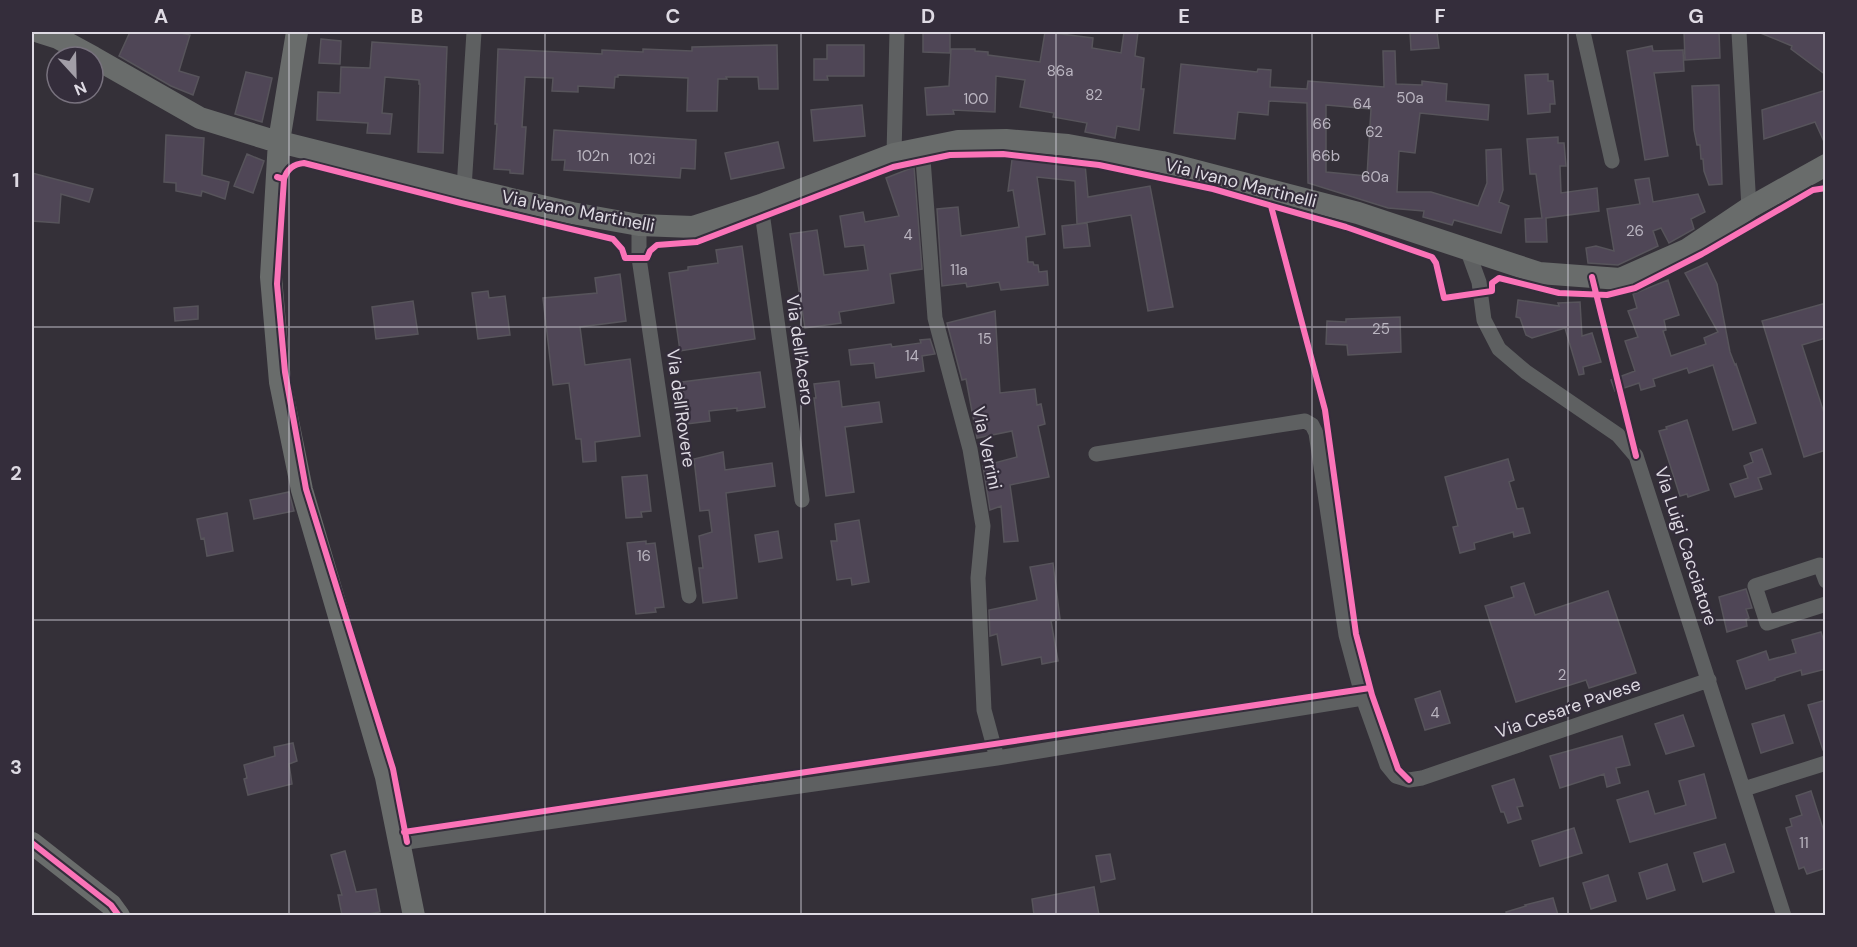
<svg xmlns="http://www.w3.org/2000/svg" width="1857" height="947" viewBox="0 0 1857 947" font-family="'DM Sans',sans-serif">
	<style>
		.building { fill: #4f4656; stroke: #57545b; stroke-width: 1.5; fill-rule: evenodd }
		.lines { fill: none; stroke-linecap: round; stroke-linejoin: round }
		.street { stroke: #5e6061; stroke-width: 15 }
		.secondary { stroke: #696c6b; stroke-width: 22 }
		.cycleway-casing { stroke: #342d3b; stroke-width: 10 }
		.cycleway { stroke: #fb73b8; stroke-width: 6 }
		.grid { fill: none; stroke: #dedae3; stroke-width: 1.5; stroke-opacity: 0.55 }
		.labels { text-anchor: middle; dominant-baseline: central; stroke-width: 4.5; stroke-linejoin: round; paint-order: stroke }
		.number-label { font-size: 15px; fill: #bab5c0 }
		.street-label { font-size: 18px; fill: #dedae3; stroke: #342d3b }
		.neatline { fill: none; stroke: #dedae3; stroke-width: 2 }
		.grid-label { font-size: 20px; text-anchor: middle; font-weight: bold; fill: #dedae3 }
	</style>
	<rect width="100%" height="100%" fill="#343038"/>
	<path class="building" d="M130,32H176L190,35L179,71L199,77L193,95L171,86L119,56Z
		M923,32H950V53L923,52Z
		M1045,32L1093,38L1092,48L1121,53L1124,32H1138L1135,56L1144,58L1141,89H1144L1139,130L1117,126L1115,138L1085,132L1087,123L1053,117L1054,113L1020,107L1025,80L996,76L995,112L953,110L954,114L927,115L925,88L949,86L951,49H975V51L988,52V55L1040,62Z
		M1410,32H1437L1439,48L1411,50Z
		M1684,32H1719L1720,58L1685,60Z
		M1758,32H1826V75L1791,49L1792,46Z
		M321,39L341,41L340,64L319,63Z
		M372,42L447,47L443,153L418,152L420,84H419V80L385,77L382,113L392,114L390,134L367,133L368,123L317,120L318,92L340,93L341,67L370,68Z
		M777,45L778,89H759L758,77H726L727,79H718L717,111H687L688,78L618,75V77H615L614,88L578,86V92L552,91L553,78L525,77L522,127H526L523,174L510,173V170L494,169L497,124H495L498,49L602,54V50L643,52V49L692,51V47Z
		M827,45H864V76H827L828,80H814V59H827Z
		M1652,46L1653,51L1683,50L1684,71L1654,73L1668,156L1645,160L1627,51Z
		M1383,51H1395L1396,84L1422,85V81L1447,84L1446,101L1489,105L1488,120L1420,113L1415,153L1399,151L1397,192H1431L1478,206L1487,183L1486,150L1501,149L1503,190L1499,202L1509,206L1501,233L1454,220L1452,225L1423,217L1424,211L1388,208L1308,183L1307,103L1269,101L1268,115L1238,112L1235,139L1174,133L1181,64L1257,72L1258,69L1271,70L1270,87L1307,89L1308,81L1384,87ZM1326,105L1371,109L1367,176L1326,172Z
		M246,72L272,78L262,122L235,114Z
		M1548,74V81H1553L1555,104H1550V112L1528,114L1525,75Z
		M1719,85L1722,184L1709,185L1704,171L1703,159H1701L1700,145H1697L1694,130L1692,86Z
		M1826,90V146L1815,122L1764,139L1762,110Z
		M862,105L865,136L814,141L811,110Z
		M554,130L696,140L695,169L681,168L680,178L564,170L565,160H552Z
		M166,135L204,138L202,175L229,182L225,199L202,191L201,196L176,191V183L164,182Z
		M1558,137V143H1564L1566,166H1560L1561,193L1597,188L1599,211L1546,218L1547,242H1526L1525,219L1542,218L1536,174H1530L1527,139Z
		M778,142L784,168L731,179L725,153Z
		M247,154L264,161L253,193L234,186Z
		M1036,159L1085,164L1088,197L1150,186L1173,307L1148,311L1131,215L1077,224L1075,181L1037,177L1045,234L1026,237L1028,262H1033L1034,265H1038L1039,272L1047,271L1048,285L1001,290L999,282L967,287L966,283L942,286L937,209L958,207L961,236L1019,227L1013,190L1008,191L1012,160Z
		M914,167L922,269L890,274L894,303L839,312L841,323L805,328L790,234L817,230L824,275L868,270L864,245L845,247L840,216L863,212L865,222L899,216L886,178Z
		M32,173L93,189L89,202L61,194L59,223L32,221Z
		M1649,178L1653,202L1698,194L1705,212L1691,219L1694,229L1669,243L1661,228L1653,231L1658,246L1618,265L1588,263L1586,248L1596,246L1614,251L1607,209L1640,204L1635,180Z
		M1087,223L1090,246L1064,248L1062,226Z
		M742,246L755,339L680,351L669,273L688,270V267L718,263L716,250Z
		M1707,263L1717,284L1730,352L1735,365L1736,364L1756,423L1733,430L1713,365L1689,373L1687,368L1653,379L1655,386L1641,390L1639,383L1615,391L1611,380L1635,371L1625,341L1638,337L1628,311L1637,308L1633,294L1668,280L1679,315L1664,320L1666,330L1663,331L1671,356L1706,344L1704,338L1718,332L1685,273Z
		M620,274L626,321L580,327L585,365L630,359L640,436L595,442L596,461L583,462L581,439H576L569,383L553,385L543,298L597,293L595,278Z
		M488,291L489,298L505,296L510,335L478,339L472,293Z
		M1518,300L1559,306L1558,303L1580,302L1582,336L1592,333L1601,362L1583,367L1584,374L1579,375L1565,328L1532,338L1526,335L1520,318L1516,317Z
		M413,301L418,334L376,339L372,307Z
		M1826,303V338L1802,345L1826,419V450L1804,457L1762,321Z
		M198,306V319L175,321L174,308Z
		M995,311L1000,393L1035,389L1037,405L1041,404L1045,424L1038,426L1049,477L1010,485L1018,541L1004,542L1001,506L990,510L983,466L1017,457L1012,431L977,438L966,379L962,380L947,323Z
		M1400,317L1401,352L1348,355L1347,345L1326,344L1327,321L1346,322V319Z
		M930,339L935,354L922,356L924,371L876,378L874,363L851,365L849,350L891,344L892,347L921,343L920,340Z
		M760,372L765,407L737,411V408L709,411L710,421L687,424L682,382Z
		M839,381L842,407L879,402L882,422L845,427L854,492L826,496L814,398H816L814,384Z
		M1687,420L1709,490L1688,497L1687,494L1680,496L1659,431L1667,429L1666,427Z
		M1762,449L1771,474L1758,478L1762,489L1735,497L1730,484L1748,478L1744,466L1753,462L1750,453Z
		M723,452L725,470L772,463L775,486L726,493L737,598L703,603L699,568H703L699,536L712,532L709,510L700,511L694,459Z
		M1508,459L1514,480L1509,482L1517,509L1523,508L1530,533L1514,537L1513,532L1474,543L1475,549L1460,553L1453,527L1458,526L1445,477Z
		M647,475L651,511L641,512L642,517L626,518L622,477Z
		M289,492L294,511L254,519L250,500Z
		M227,513L233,551L207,556L204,538L201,539L197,519Z
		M859,520L869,582L852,585L851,578L837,580L831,541H837L835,524Z
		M778,531L782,558L759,562L755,535Z
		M646,541V544L655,543L664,607L655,608L656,612L636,614L627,543Z
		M1053,563L1060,619L1051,621L1058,661L1042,664L1041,657L1002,665L997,634L990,636L989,610L1037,600L1030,567Z
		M1524,583L1535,615L1608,591L1636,673L1589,688L1586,680L1516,702L1485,606L1514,597L1511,587Z
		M1746,589L1752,608L1746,609L1749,618L1746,619L1747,626L1727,632L1719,597Z
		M1821,632L1826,649V669L1802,675L1801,670L1775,678V680L1746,689L1737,661L1766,651L1769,660L1796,653L1792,640Z
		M1440,691L1450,723L1425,730L1415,699Z
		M1826,700V750H1823L1808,705Z
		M1683,715L1694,746L1666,754L1655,724Z
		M1784,715L1793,743L1761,753L1752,724Z
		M1622,736L1630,765L1616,768L1620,783L1607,787L1604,774L1560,788L1550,756Z
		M293,743L297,761L289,764L292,784L248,795L244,779L247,778L244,765L275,756L274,747Z
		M1704,774L1716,818L1630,842L1617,800L1648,791L1655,814L1686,805L1679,781Z
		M1514,779L1523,806L1517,807L1521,819L1508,823L1504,812H1501L1492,786Z
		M1811,791L1826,838V868L1807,874L1804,867L1799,869L1786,828L1792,826L1790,819L1802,815L1796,796Z
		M1574,828L1582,853L1540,866L1532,841Z
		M1725,844L1734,872L1703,882L1694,853Z
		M345,851L356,892L376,889L380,912L362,915H342L338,895H342L331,855Z
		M1110,854L1115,879L1101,882L1096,856Z
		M1667,864L1675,890L1647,899L1639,873Z
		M1608,875L1616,901L1591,909L1583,883Z
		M1094,887L1099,915H1034L1032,899Z
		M1553,898L1558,915H1507L1506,912L1526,906L1525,905Z"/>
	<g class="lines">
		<path class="street" d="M1583,32L1612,161
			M1739,32L1749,208
			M922,146L935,318L970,449L983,526L978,578L984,710L997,758
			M894,154L897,32
			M464,188L474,32
			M761,205L802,500
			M639,225V258L689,596
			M1467,249L1479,282L1484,320L1499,349L1526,372L1618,435L1636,456L1784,916
			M1096,454L1305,421L1312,425L1316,433L1346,635L1363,698L1387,765L1396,776L1409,780L1422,778L1709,680
			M1826,581L1820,565L1755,586L1767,623L1826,604
			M1744,789L1826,763
			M400,843L997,758L1363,698"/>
		<path class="secondary" d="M39,32L58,38L93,57
			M297,32L279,141L271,277L280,382L302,490L386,777L414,916
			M93,57L200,118L268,139L464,188L572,213L639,225L693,227L761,205L894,154L958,141L1006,140L1068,145L1162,162L1358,213L1539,273L1620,279L1688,249L1749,208L1826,165
			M32,843L111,905L119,916"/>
		<defs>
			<path id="cycleway" d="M277,177L284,179C287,169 293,164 304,163L461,203L613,239L622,249L625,258H647L650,251L657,245L697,242L893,167L950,155L1003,154L1099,165L1213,189L1346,227L1432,257L1436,263L1444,298L1492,291V283L1499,278L1559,293L1607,295L1635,288L1702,254L1813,190L1826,188
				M284,179L277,284L285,372L306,489L393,769L407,842
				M1271,206L1325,410L1356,634L1372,695L1398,769L1409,780
				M1592,277L1636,456
				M404,832L1370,688
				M32,843L111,905L119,916"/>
		</defs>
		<use href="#cycleway" class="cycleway-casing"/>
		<use href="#cycleway" class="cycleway"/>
	</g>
	<path class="grid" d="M289,32V916M545,32V916M801,32V916M1056,32V916M1312,32V916M1568,32V916M32,327H1826M32,620H1826"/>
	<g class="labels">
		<g class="number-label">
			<text x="1060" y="71">86a</text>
			<text x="1094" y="95">82</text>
			<text x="1410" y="98">50a</text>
			<text x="976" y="99">100</text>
			<text x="1362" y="104">64</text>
			<text x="1322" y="124">66</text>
			<text x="1374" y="132">62</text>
			<text x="593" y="156">102n</text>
			<text x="1326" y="156">66b</text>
			<text x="642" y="159">102i</text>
			<text x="1375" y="177">60a</text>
			<text x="1635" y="231">26</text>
			<text x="908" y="235">4</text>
			<text x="959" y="270">11a</text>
			<text x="1381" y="329">25</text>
			<text x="985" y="339">15</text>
			<text x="912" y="356">14</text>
			<text x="644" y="556">16</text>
			<text x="1562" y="675">2</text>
			<text x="1435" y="713">4</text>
			<text x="1804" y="843">11</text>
		</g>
		<g class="street-label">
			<text transform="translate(1241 183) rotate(14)">Via Ivano Martinelli</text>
			<text transform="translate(578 211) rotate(11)">Via Ivano Martinelli</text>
			<text transform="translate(800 350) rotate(82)">Via dell'Acero</text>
			<text transform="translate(681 408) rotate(82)">Via dell'Rovere</text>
			<text transform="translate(987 448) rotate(78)">Via Verrini</text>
			<text transform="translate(1686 546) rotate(72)">Via Luigi Cacciatore</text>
			<text transform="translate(1568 708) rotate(-19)">Via Cesare Pavese</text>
		</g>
	</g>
	<rect width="1857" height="947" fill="none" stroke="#342d3b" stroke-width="66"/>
	<g transform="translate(75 75) rotate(158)"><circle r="28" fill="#342d3b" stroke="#78727e" stroke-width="1.5"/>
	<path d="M0-4.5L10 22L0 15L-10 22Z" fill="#a29ea7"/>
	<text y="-9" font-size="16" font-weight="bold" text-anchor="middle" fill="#dedae3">N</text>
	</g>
	<rect x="33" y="33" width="1791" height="881" class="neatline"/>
	<g class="grid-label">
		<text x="161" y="23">A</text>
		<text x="417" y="23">B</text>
		<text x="673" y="23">C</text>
		<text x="928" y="23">D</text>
		<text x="1184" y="23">E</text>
		<text x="1440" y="23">F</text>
		<text x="1696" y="23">G</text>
		<text x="16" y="187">1</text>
		<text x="16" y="480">2</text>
		<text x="16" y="774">3</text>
	</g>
</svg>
